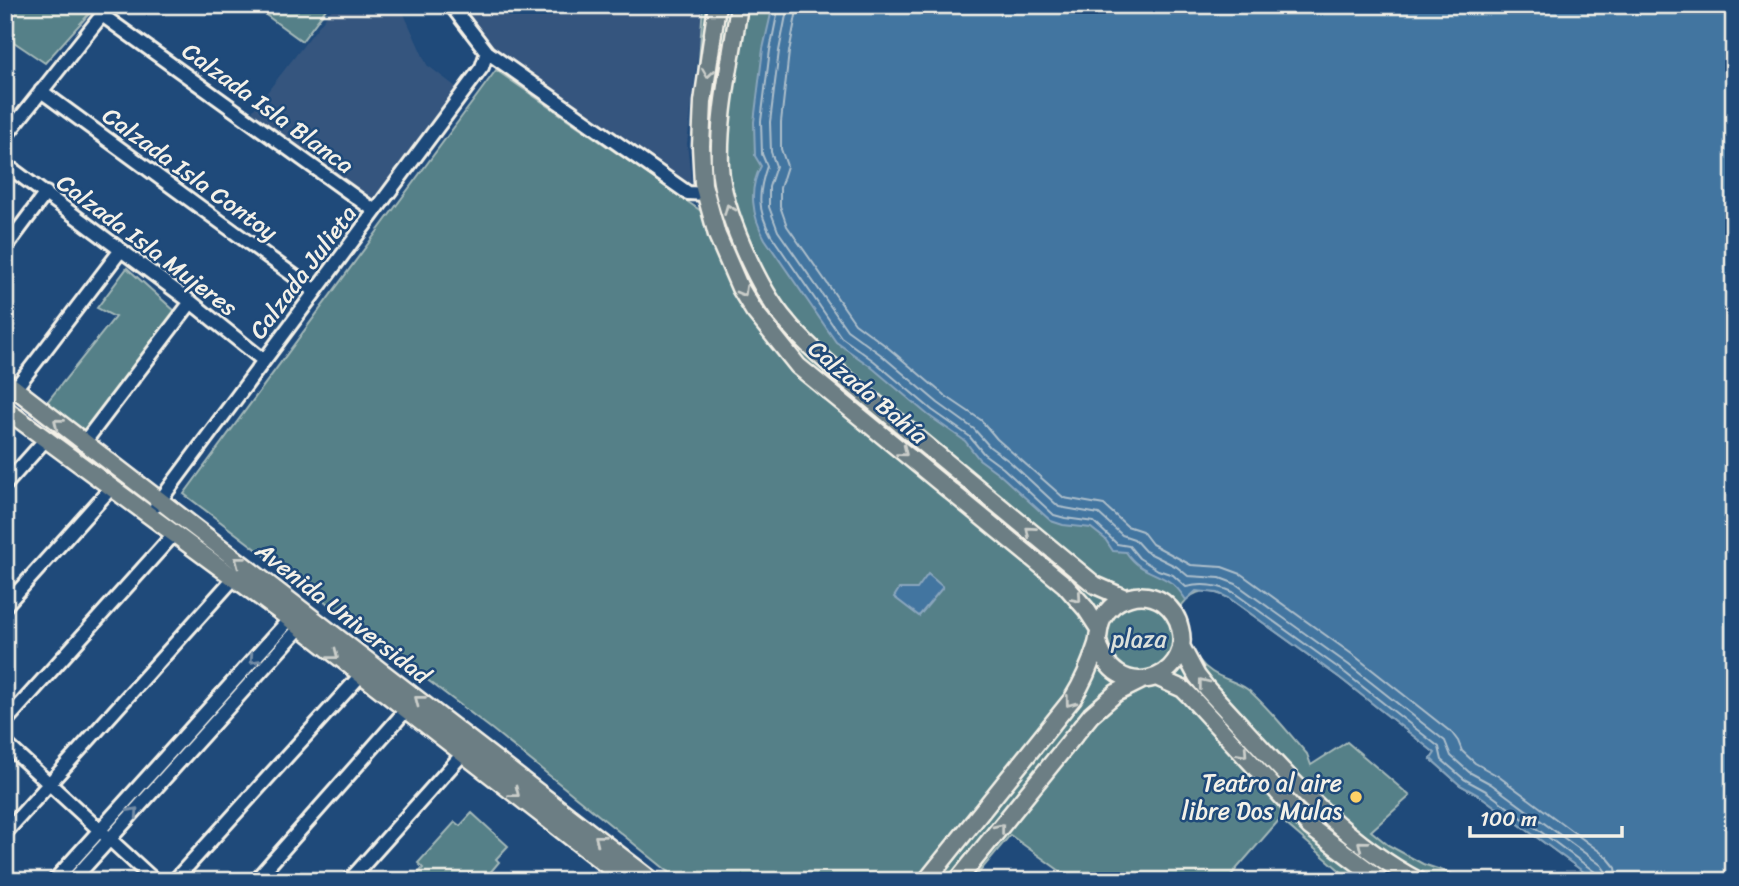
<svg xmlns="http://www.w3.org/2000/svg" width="1739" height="886" viewBox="0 0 1739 886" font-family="Sriracha,sans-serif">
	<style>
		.built { fill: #34557e }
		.green { fill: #558088; stroke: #a4b8b8; stroke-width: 2 }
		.water { fill: #4374a0; stroke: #8aa6bd; stroke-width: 2 }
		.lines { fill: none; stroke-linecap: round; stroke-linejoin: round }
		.shore { stroke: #adbfcb; stroke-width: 2 }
		.minor-casing { stroke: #f4f1e8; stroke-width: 18 }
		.major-casing { stroke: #f4f1e8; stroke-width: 21 }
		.minor { stroke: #1f4a7a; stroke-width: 12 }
		.major { stroke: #6c7e84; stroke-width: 16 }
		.oneway { stroke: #cbceca }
		.oneway2 { stroke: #748da6 }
		.poi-dot { fill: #ffd166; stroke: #1f4a7a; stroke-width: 2.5 }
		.labels { text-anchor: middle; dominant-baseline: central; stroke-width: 5; stroke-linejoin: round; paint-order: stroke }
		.street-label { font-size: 24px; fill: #f4f1e8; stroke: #1f4a7a }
		.park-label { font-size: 24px; fill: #dce0da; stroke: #1f4a7a }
		.poi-label { font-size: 24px; fill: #f4f1e8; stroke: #1f4a7a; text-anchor: end }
	</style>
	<rect width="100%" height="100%" fill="#1f4a7a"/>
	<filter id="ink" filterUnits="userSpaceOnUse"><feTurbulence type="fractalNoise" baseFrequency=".0143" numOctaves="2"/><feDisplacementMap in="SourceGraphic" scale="14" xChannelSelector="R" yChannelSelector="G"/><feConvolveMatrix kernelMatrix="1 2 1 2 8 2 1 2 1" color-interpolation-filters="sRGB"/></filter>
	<g filter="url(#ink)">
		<path class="built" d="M335,5H400L427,65L456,87L372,200L250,114Z
			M455,5H704L687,144L692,187L688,189L507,57L484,38Z"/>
		<path class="green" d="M5,5H97L45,63L5,36Z
			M252,5H329L302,41Z
			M703,5H1734V881H1591L1592,878L1482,797L1460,785L1431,759L1435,753L1340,678L1229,598C1209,589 1196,587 1182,605C1183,629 1190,658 1212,672C1223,679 1237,682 1247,689C1266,704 1290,735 1307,754L1311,765L1347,742L1410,796L1371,831L1388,845L1423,864L1473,881H1352L1280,819L1226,881H1074L1010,835L972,881H680L493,730L184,494L496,70L704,213L694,132Z
			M127,268L177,313L82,440L44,406L115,317L97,308Z
			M472,813L508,846L496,859L499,862L483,881H412L423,868L418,863L455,822L460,826Z"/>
		<path class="water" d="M773,5H1734V881H1591L1592,878L1482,797L1460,785L1431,759L1435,753L1340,678L1229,598L1218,593L1196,591L1186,600C1181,593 1177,586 1170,582C1152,571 1139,571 1126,552L1113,551L1105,539L1091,528L1063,525L1051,521L998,473L979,459L965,441L928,415L870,366L836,342L765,239C752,216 748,189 761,166L755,156L754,122L763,49Z
			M928,574L943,587L919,616L894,597L899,589H917Z"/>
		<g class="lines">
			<path class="shore" d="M779,5L770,50L761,121L762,154L767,166C758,192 757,210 771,235L841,337L874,361L932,410L969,436L984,454L1003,468L1054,515L1065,518L1094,522L1117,544L1129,546L1139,558L1158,570L1173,575L1186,587C1202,583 1218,585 1233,592L1344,672L1439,747L1442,760L1464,779L1486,791L1595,872L1598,881
				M788,5L779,51L770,122L771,152L776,166L769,187V207L778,231L847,330L880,354L938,403L974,429L990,447L1009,461L1059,507L1099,514L1122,535L1134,539L1145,551L1177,567L1188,576L1220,578L1236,584L1349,665L1445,741L1451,756L1469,772L1491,784L1601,865L1606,872L1607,881
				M798,5L789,52L781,122V149L787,166L780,188V206L787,226L855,323L886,346L944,395L981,420L997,439L1064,498L1104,505L1127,526L1142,531L1152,544L1191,565L1222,567L1241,574L1356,657L1452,733L1458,741L1462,751L1475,763L1498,776L1607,857L1616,868L1618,881"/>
			<defs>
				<path id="minor" d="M451,5L487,52L688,193L706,194
					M41,91L315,291
					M5,137L102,15L375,211
					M5,164L191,302L263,360
					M5,248L46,193
					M15,389L121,250
					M83,444L191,302
					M5,485L46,439
					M156,506L482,67L487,52
					M5,606L111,488
					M5,722L174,534
					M5,743L155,881
					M5,833L234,578
					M54,881L295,613
					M72,881L306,621
					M174,881L360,676
					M255,881L407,709
					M349,881L468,748"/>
				<path id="major" d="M717,5L703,102L701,146L703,184L717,235L740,288L754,311L798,366L1065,585L1086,609L1099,629
					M739,5C732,58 718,112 720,166C722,209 758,289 787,322C804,343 825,360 845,378L1095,585L1125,598
					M5,381L653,881
					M5,409L290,619L627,881
					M1181,646L1197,676L1208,690C1273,759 1334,837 1419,881
					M1156,677L1183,689L1189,695L1310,827L1382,881
					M926,881L1073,698C1084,681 1091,663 1097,644C1099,636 1098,627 1103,618C1114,597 1142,589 1163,602C1172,609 1178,618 1180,628C1194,681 1112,706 1098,641
					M957,881L1091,715L1116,693L1142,680"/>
			</defs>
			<use href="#minor" class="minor-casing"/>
			<use href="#major" class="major-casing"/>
			<use href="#minor" class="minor"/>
			<use href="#major" class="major"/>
		</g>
		<defs><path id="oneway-chevron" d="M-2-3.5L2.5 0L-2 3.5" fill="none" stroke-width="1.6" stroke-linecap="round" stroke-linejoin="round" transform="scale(1.75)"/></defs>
		<g class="oneway">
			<use href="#oneway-chevron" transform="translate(708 73) rotate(98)"/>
			<use href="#oneway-chevron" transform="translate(729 209) rotate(-112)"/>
			<use href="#oneway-chevron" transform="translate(743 292) rotate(60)"/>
			<use href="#oneway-chevron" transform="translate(58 423) rotate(-141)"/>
			<use href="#oneway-chevron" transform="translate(903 452) rotate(39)"/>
			<use href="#oneway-chevron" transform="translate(1030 531) rotate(-140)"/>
			<use href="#oneway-chevron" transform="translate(239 561) rotate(-142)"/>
			<use href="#oneway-chevron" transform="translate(1077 598) rotate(49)"/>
			<use href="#oneway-chevron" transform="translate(334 655) rotate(38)"/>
			<use href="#oneway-chevron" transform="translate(1203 683) rotate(-128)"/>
			<use href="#oneway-chevron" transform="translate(419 700) rotate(-142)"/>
			<use href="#oneway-chevron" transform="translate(1070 702) rotate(127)"/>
			<use href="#oneway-chevron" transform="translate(1243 753) rotate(48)"/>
			<use href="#oneway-chevron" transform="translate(515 793) rotate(38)"/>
			<use href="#oneway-chevron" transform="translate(1000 828) rotate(-51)"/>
			<use href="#oneway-chevron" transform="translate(599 839) rotate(-142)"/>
			<use href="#oneway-chevron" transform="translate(1362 845) rotate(-141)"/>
		</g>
		<g class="oneway2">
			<use href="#oneway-chevron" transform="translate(254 659) rotate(132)"/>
			<use href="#oneway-chevron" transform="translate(134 812) rotate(-48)"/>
		</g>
	</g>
	<circle class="poi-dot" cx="1356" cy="797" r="7"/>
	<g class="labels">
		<g class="street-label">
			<text transform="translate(268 108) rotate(36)">Calzada Isla Blanca</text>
			<text transform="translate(190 174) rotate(36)">Calzada Isla Contoy</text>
			<text transform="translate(147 245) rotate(37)">Calzada Isla Mujeres</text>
			<text transform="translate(303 272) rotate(-53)">Calzada Julieta</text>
			<text transform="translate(868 392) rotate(40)">Calzada Bahía</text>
			<text transform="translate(343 613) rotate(38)">Avenida Universidad</text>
		</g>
		<g class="park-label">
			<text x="1139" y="639">plaza</text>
		</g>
		<g class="poi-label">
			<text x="1342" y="783">Teatro al aire<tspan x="1342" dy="28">libre Dos Mulas</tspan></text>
		</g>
	</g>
	<rect width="1739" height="886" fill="none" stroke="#1f4a7a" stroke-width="28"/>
	<rect x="14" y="14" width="1711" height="858" fill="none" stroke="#f4f1e8" stroke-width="2.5" filter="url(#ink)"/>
	<path d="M1470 826v10h152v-10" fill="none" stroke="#f4f1e8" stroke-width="3.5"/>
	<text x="1480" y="826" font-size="21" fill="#f4f1e8" stroke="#1f4a7a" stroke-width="5" paint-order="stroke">100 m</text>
</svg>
